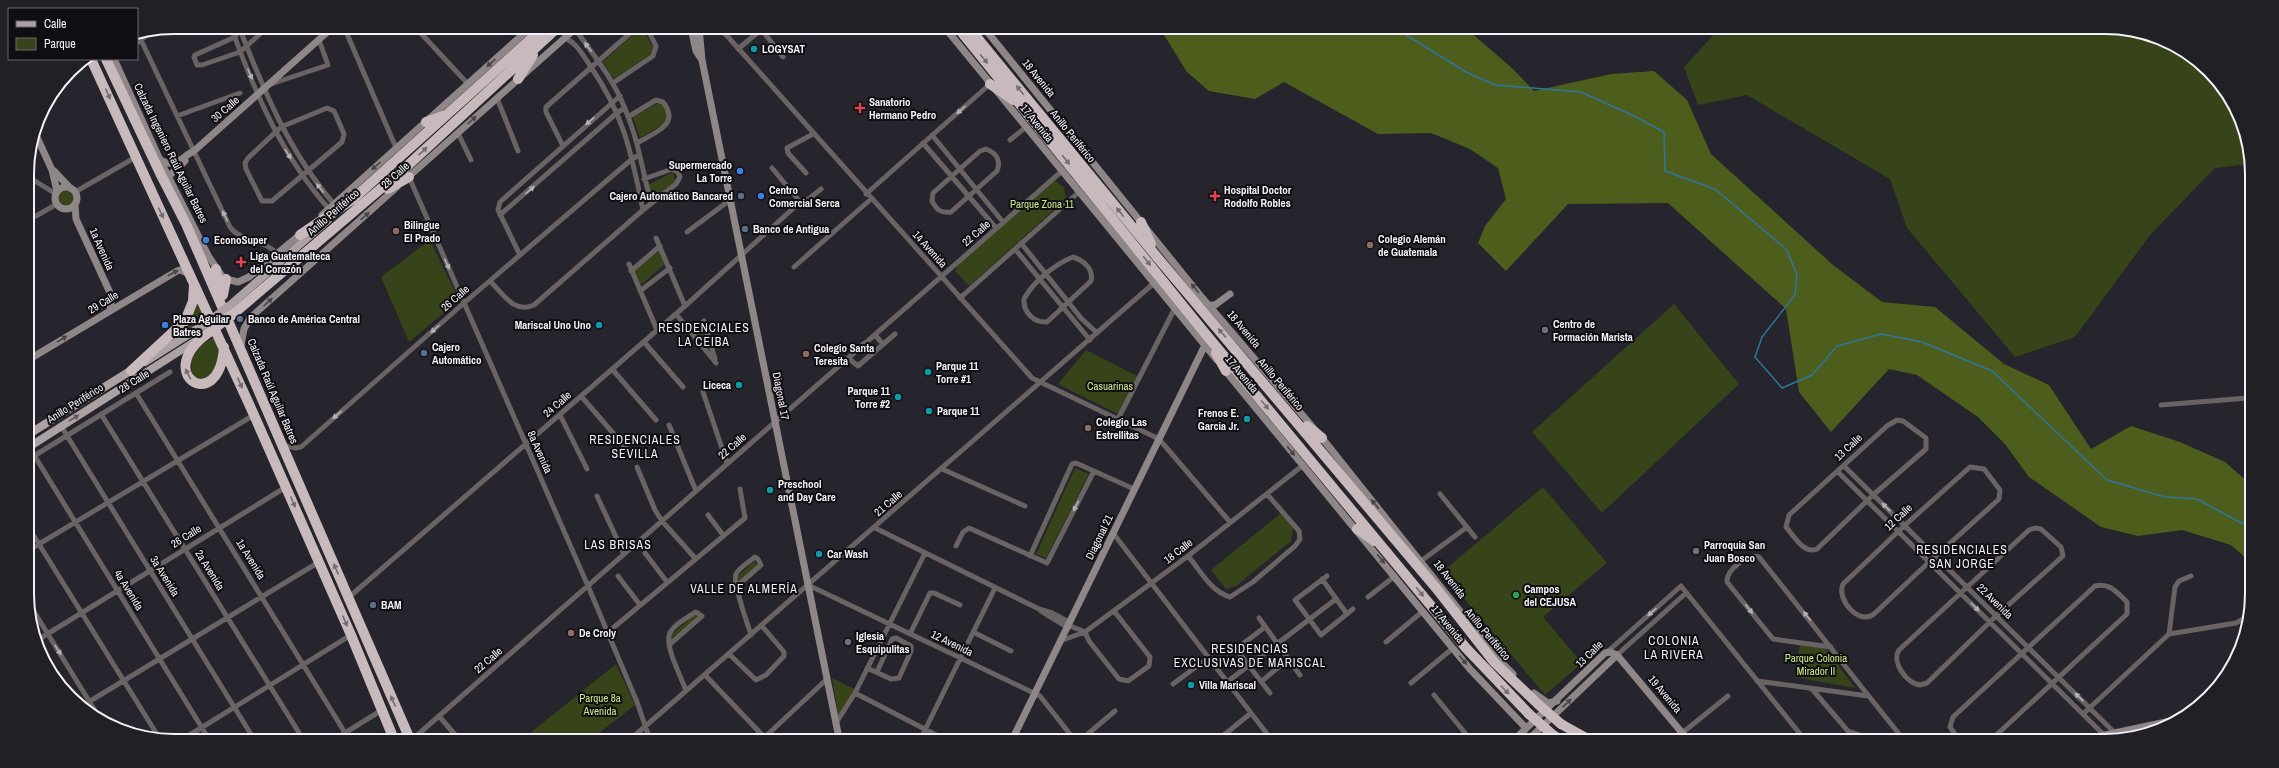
<svg xmlns="http://www.w3.org/2000/svg" width="2279" height="768" viewBox="0 0 2279 768" font-family="'Archivo Narrow',sans-serif">
	<style>
		.green { fill: #374318 }
		.forest { fill: #4d5e1c }
		.lines { fill: none; stroke-linecap: round; stroke-linejoin: round }
		.stream { stroke: #30759d; stroke-width: 1.5 }
		.street { stroke: #696364; stroke-width: 5 }
		.secondary { stroke: #8f8688; stroke-width: 7 }
		.primary { stroke: #aca1a3; stroke-width: 8 }
		.highway { stroke: #c7b9bc; stroke-width: 10 }
		.primary-bridge { stroke: #aca1a3; stroke-width: 8 }
		.highway-bridge { stroke: #c7b9bc; stroke-width: 10 }
		.oneway { fill: #b5b2b5 }
		.oneway2 { fill: #746c70 }
		.oneway3 { fill: #494447 }
		.oneway4 { fill: #5e585a }
		.culture-dot { fill: #0f9aa8; stroke: #0f0e12; stroke-width: 1.5 }
		.health-dot { fill: #e0444e; stroke: #0f0e12; stroke-width: 1.5 }
		.shop-dot { fill: #3f7fe0; stroke: #0f0e12; stroke-width: 1.5 }
		.service-dot { fill: #5c6f8a; stroke: #0f0e12; stroke-width: 1.5 }
		.education-dot { fill: #8d6e63; stroke: #0f0e12; stroke-width: 1.5 }
		.worship-dot { fill: #6b7280; stroke: #0f0e12; stroke-width: 1.5 }
		.leisure-dot { fill: #2e9e5b; stroke: #0f0e12; stroke-width: 1.5 }
		.labels { text-anchor: middle; dominant-baseline: central; stroke-width: 4; stroke-linejoin: round; paint-order: stroke }
		.poi-label { font-size: 11px; font-weight: bold; fill: #f4f2f8; stroke: #0f0e12; text-anchor: start }
		.street-label { font-size: 11px; fill: #f4f2f8; stroke: #0f0e12 }
		.park-label { font-size: 11px; fill: #cce88a; stroke: #0f0e12 }
		.neighbourhood-label { font-size: 12px; letter-spacing: 1px; fill: #f4f2f8; stroke: #0f0e12 }
		.rim { fill: none; stroke: #f4f2f8; stroke-width: 2 }
	</style>
	<rect width="100%" height="100%" fill="#26242c"/>
	<path class="green" d="M639,29L644,30L653,47L651,54L614,79L603,62Z
		M1717,31L2143,32L2186,52L2215,77L2237,109L2249,146V164L2215,168L2150,235L2075,337L2015,357L1907,228L1890,179L1747,95L1698,105L1684,67Z
		M662,101L666,102L672,117L670,120L640,138L633,117Z
		M673,172L676,182L651,203L648,185Z
		M1052,179L1064,187L1066,199L969,286L955,271L958,265Z
		M57 198a9 9 0 1 1 18 0a9 9 0 1 1-18 0Z
		M430,240L459,300L409,342L381,277Z
		M659,250L665,264L641,285L635,271Z
		M195,294L207,320L147,360L183,330L191,318Z
		M1674,304L1739,384L1602,513L1532,432Z
		M703,324L713,356L693,332Z
		M216,336L221,347L213,376C204,380 200,382 192,375L191,359L201,345Z
		M1086,350L1139,377L1120,415L1058,384Z
		M1075,468L1089,474L1046,558L1036,554Z
		M1543,487L1607,563L1543,617L1582,663L1545,695L1442,572Z
		M1281,513L1293,528L1291,541L1236,586L1226,589L1211,570Z
		M754,561L758,565L738,582V576Z
		M694,615L699,617L671,639L672,634Z
		M1800,643L1825,647L1855,688L1795,677Z
		M616,664L635,705L594,737H525Z
		M832,678L856,690L839,720Z"/>
	<path class="forest" d="M1161,30H1468L1513,69L1534,91L1611,74L1654,71L1687,100L1711,154L1833,265L1882,302L1935,307L2004,364L2049,385L2091,449L2131,426L2180,442L2225,462L2248,482L2247,559L2231,545L2182,530L2138,536L2101,527L2029,477L2005,444L1978,417L1917,375L1889,369L1831,432L1799,392L1786,309L1668,203L1568,204L1506,271L1478,243L1485,226L1506,199L1498,168L1470,149L1431,133L1378,134L1284,82L1255,99L1209,91L1187,72Z"/>
	<g class="lines">
		<path class="stream" d="M1398,30L1466,72L1495,85L1581,92L1634,116L1664,132L1665,171L1715,189L1787,250L1797,275L1795,295L1762,337L1755,357L1782,388L1812,375L1837,346L1881,334L1922,342L1992,371L2107,480L2165,497L2197,499L2247,526"/>
		<path class="street" d="M231,27C255,93 282,156 329,209
			M239,27C264,91 289,152 334,204
			M241,27L235,37L195,55L194,57L197,65H202L240,52L268,27
			M344,27L397,150
			M416,28L468,84
			M578,28V33C595,57 614,80 625,109C638,139 643,172 651,204
			M720,28L1032,378L1159,439L1230,522
			M761,29L783,57
			M564,38C575,41 583,55 589,64C624,115 631,151 643,210
			M141,40L230,227C241,242 265,239 277,254
			M137,43L152,31
			M738,49L762,29
			M613,83L653,56L656,46L647,28
			M271,84L328,65L319,40
			M497,98L518,151
			M327,108L334,111L344,134L342,142L272,201H262L246,169L245,163L248,158L281,127Z
			M177,116L240,93
			M628,117L656,100L663,102C681,125 654,133 637,143
			M458,133L471,160
			M932,135L1003,222
			M1010,140L1026,127
			M923,143L996,228
			M563,146L546,112V107L636,28
			M986,149C997,153 1001,161 997,171L951,212C940,213 937,210 932,201L933,193L980,151Z
			M772,168L801,203
			M806,173L788,153L787,148L813,134
			M27,176L56,194
			M409,177L588,586L637,702L649,737
			M75,192L136,157
			M866,194L990,84
			M500,215L618,112L625,108
			M36,216L57,204
			M28,221L33,218
			M687,232L730,200
			M656,238L685,306
			M1021,243L1081,318L1097,333
			M1015,249L1090,340
			M520,255L498,210L500,202L620,96
			M1073,257C1083,260 1094,269 1091,281L1047,322C1034,323 1023,312 1024,299C1033,282 1055,264 1073,257Z
			M629,264L657,330
			M794,267L871,199
			M631,271L660,246
			M490,281C503,294 514,314 534,305L643,210L676,184L680,177L678,172L672,169L644,179
			M640,291L670,268
			M960,298L1079,192
			M676,314L716,363
			M692,333L704,321L715,359
			M875,335L883,344
			M644,342L683,387
			M863,344L872,354
			M848,358L858,366L895,334
			M612,369L656,420
			M703,392L727,463
			M136,393L347,736
			M581,396L631,454
			M2161,405L2248,398
			M101,414L301,736
			M560,415L587,469
			M1118,419L1175,308
			M1897,420L1903,421L1926,438V449L1873,495L1817,549C1804,555 1793,535 1786,527L1789,515L1887,426Z
			M669,425L696,491
			M61,426L252,736
			M283,445L296,448L301,447L464,303L632,159L639,155
			M34,455L207,736
			M29,459L170,372
			M1844,466L2115,733
			M637,467L655,510L662,521L695,558
			M1970,467L1984,469L2000,490L1999,499L1929,562L1874,614C1859,626 1836,599 1843,584L1904,526Z
			M942,469L1025,506
			M1838,472L2104,735
			M1440,494L1475,537
			M597,496L624,554
			M708,515L723,535
			M29,528L158,736
			M875,528L1039,609L1052,613L1069,622
			M2035,528L2041,529L2061,547L2063,556L1996,616L1927,683L1920,685C1907,684 1891,662 1899,650L2029,530Z
			M1113,533L1271,739
			M956,546L963,532L969,528L1047,563L1094,471
			M29,550L254,415
			M645,553L667,582
			M1030,556L1072,464L1076,463L1134,489
			M1188,556C1201,571 1210,591 1230,597L1253,582L1295,546L1300,539L1299,531L1267,494
			M1421,561L1467,527
			M618,576L640,605
			M1327,576L1295,600L1321,635L1353,609
			M1322,579L1347,614
			M808,585L1040,696L1073,738
			M737,586L761,565L758,559L755,557C749,562 739,568 736,574C732,581 748,625 751,635
			M1368,597L1395,576
			M348,598L685,306L798,204L805,202L821,189
			M30,605L102,722
			M1041,611L1067,627
			M1259,618L1300,675
			M1068,625L1085,632L1089,641L1119,679L1128,681L1149,666L1150,657L1114,611
			M1265,627L1236,649L1270,693
			M973,632L1011,651
			M607,633L745,518L740,489
			M910,634L930,593H934L960,605
			M2169,634L2175,587L2179,581L2191,576
			M36,641L286,487
			M1060,641L1085,632L1188,556L1302,466
			M1386,642L1423,611
			M669,645L702,616L696,612L694,613C687,618 676,623 671,631C662,644 682,677 686,691
			M1831,647L1773,639L1727,582C1726,570 1748,553 1759,557C1808,618 1855,680 1904,740
			M1606,653L1681,586L1805,740
			M729,654L756,680L766,675L784,656V652L762,626
			M1617,655L1686,593
			M867,668L891,679L899,678L911,651V646L896,638L892,639L877,672
			M705,675L764,737
			M1262,681L1288,659
			M1757,681L1868,696
			M1227,682L1336,599
			M1411,683L1453,648
			M1173,684L1208,658
			M1812,689L1848,731L1860,735
			M855,693L942,738
			M1434,695L1470,739
			M82,706L319,562
			M2083,714L2169,634L2236,623L2245,618
			M439,716L457,737
			M836,723L855,693L925,553
			M1682,733L1728,696
			M188,736L351,635
			M340,736L382,710
			M415,737L1062,171
			M633,737L1154,283
			M765,737L827,679
			M921,738L995,588
			M1083,738L1115,711
			M1219,739L1251,713
			M1959,740L1950,727L1953,717L2095,586C2110,582 2117,593 2127,602V614L1991,740"/>
		<path class="secondary" d="M691,28L696,51L702,60
			M699,28L702,60L839,738
			M946,29L1217,360
			M985,29L1199,294L1322,438L1498,659L1513,674
			M114,59L160,160L209,257L222,276L226,279L238,282L249,277L302,233
			M35,133L52,170L57,191
			M160,160C178,169 179,158 194,151L333,27
			M54,171L70,188
			M168,177L185,161
			M406,179L576,28
			M55 198a11 11 0 1 1 22 0a11 11 0 1 1-22 0Z
			M75,204L76,219L112,297L110,310
			M322,215L530,28
			M1209,305H1215L1230,294
			M241,345L244,329L250,318L397,187
			M28,360L177,271L180,270L190,274
			M1223,368L1469,668L1526,728
			M1534,693L1548,703L1557,701
			M1013,738L1205,345
			M1515,739L1605,653L1610,652L1617,655L1688,740
			M1529,739L1617,655
			M1674,740L1682,733
			M2077,741L2180,719"/>
		<path class="primary" d="M229,306L328,220
			M145,362L205,324
			M29,434L135,368
			M29,447L197,340"/>
		<path class="highway" d="M959,29L1204,332L1466,648L1529,714
			M970,29L1157,257L1436,588L1494,662L1539,705
			M91,59L254,415L351,635L393,737
			M106,59L161,175L186,224L409,737
			M518,79L533,55
			M990,84L1013,100
			M426,122L443,116
			M388,189L409,177
			M1141,222L1151,244
			M300,235L353,199L543,28
			M216,269L219,290
			M223,295L226,279
			M232,315L405,168L557,28
			M211,331C149,372 219,418 224,347
			M1216,353L1226,371
			M131,371L185,321L193,301L194,285
			M1307,426L1322,438
			M1357,529L1374,541
			M1561,724L1588,739
			M1553,735L1560,739"/>
		<path class="primary-bridge" d="M205,324L229,306"/>
		<path class="highway-bridge" d="M211,331L232,315
			M1539,705L1561,724
			M1529,714L1553,735"/>
	</g>
	<defs><path id="oneway-solid" d="M-6-.8H1V-3.2L6.5 0L1 3.2V.8H-6Z"/></defs>
	<g class="oneway">
		<use href="#oneway-solid" transform="translate(588 47) rotate(-127)"/>
		<use href="#oneway-solid" transform="translate(250 74) rotate(67)"/>
		<use href="#oneway-solid" transform="translate(961 110) rotate(138)"/>
		<use href="#oneway-solid" transform="translate(590 121) rotate(139)"/>
		<use href="#oneway-solid" transform="translate(288 154) rotate(59)"/>
		<use href="#oneway-solid" transform="translate(320 188) rotate(-128)"/>
		<use href="#oneway-solid" transform="translate(530 190) rotate(-41)"/>
		<use href="#oneway-solid" transform="translate(225 216) rotate(-115)"/>
		<use href="#oneway-solid" transform="translate(447 264) rotate(66)"/>
		<use href="#oneway-solid" transform="translate(435 329) rotate(138)"/>
		<use href="#oneway-solid" transform="translate(337 415) rotate(139)"/>
		<use href="#oneway-solid" transform="translate(1076 506) rotate(117)"/>
		<use href="#oneway-solid" transform="translate(1886 507) rotate(-136)"/>
		<use href="#oneway-solid" transform="translate(1975 607) rotate(45)"/>
		<use href="#oneway-solid" transform="translate(1749 609) rotate(51)"/>
		<use href="#oneway-solid" transform="translate(1652 612) rotate(139)"/>
		<use href="#oneway-solid" transform="translate(1807 616) rotate(-129)"/>
		<use href="#oneway-solid" transform="translate(58 650) rotate(58)"/>
		<use href="#oneway-solid" transform="translate(2079 697) rotate(-136)"/>
	</g>
	<g class="oneway2">
		<use href="#oneway-solid" transform="translate(984 59) rotate(50)"/>
		<use href="#oneway-solid" transform="translate(1020 90) rotate(-129)"/>
		<use href="#oneway-solid" transform="translate(108 94) rotate(66)"/>
		<use href="#oneway-solid" transform="translate(423 151) rotate(-43)"/>
		<use href="#oneway-solid" transform="translate(1066 160) rotate(51)"/>
		<use href="#oneway-solid" transform="translate(1120 212) rotate(-129)"/>
		<use href="#oneway-solid" transform="translate(161 213) rotate(65)"/>
		<use href="#oneway-solid" transform="translate(1147 261) rotate(51)"/>
		<use href="#oneway-solid" transform="translate(1222 333) rotate(-131)"/>
		<use href="#oneway-solid" transform="translate(188 374) rotate(-117)"/>
		<use href="#oneway-solid" transform="translate(240 383) rotate(66)"/>
		<use href="#oneway-solid" transform="translate(1265 405) rotate(50)"/>
		<use href="#oneway-solid" transform="translate(293 502) rotate(67)"/>
		<use href="#oneway-solid" transform="translate(336 569) rotate(-113)"/>
		<use href="#oneway-solid" transform="translate(1420 592) rotate(51)"/>
		<use href="#oneway-solid" transform="translate(345 621) rotate(67)"/>
		<use href="#oneway-solid" transform="translate(1505 690) rotate(45)"/>
		<use href="#oneway-solid" transform="translate(393 701) rotate(-114)"/>
	</g>
	<g class="oneway3">
		<use href="#oneway-solid" transform="translate(491 63) rotate(138)"/>
		<use href="#oneway-solid" transform="translate(472 120) rotate(-42)"/>
		<use href="#oneway-solid" transform="translate(376 166) rotate(138)"/>
		<use href="#oneway-solid" transform="translate(365 216) rotate(-42)"/>
		<use href="#oneway-solid" transform="translate(173 273) rotate(-28)"/>
		<use href="#oneway-solid" transform="translate(1195 288) rotate(-129)"/>
		<use href="#oneway-solid" transform="translate(268 302) rotate(-42)"/>
		<use href="#oneway-solid" transform="translate(62 339) rotate(-32)"/>
		<use href="#oneway-solid" transform="translate(1291 451) rotate(51)"/>
		<use href="#oneway-solid" transform="translate(1375 504) rotate(-129)"/>
		<use href="#oneway-solid" transform="translate(1381 559) rotate(51)"/>
		<use href="#oneway-solid" transform="translate(1463 660) rotate(50)"/>
		<use href="#oneway-solid" transform="translate(1567 703) rotate(-44)"/>
	</g>
	<use class="oneway4" href="#oneway-solid" transform="translate(74 418) rotate(-32)"/>
	<g class="culture-dot">
		<circle cx="754" cy="49" r="4"/>
		<circle cx="599" cy="325" r="4"/>
		<circle cx="928" cy="372" r="4"/>
		<circle cx="739" cy="385" r="4"/>
		<circle cx="898" cy="397" r="4"/>
		<circle cx="929" cy="411" r="4"/>
		<circle cx="1247" cy="419" r="4"/>
		<circle cx="770" cy="490" r="4"/>
		<circle cx="819" cy="554" r="4"/>
		<circle cx="1191" cy="685" r="4"/>
	</g>
	<g class="health-dot">
		<path d="M858 102h4v4h4v4h-4v4h-4v-4h-4v-4h4z"/>
		<path d="M1213 190h4v4h4v4h-4v4h-4v-4h-4v-4h4z"/>
		<path d="M239 256h4v4h4v4h-4v4h-4v-4h-4v-4h4z"/>
	</g>
	<g class="shop-dot">
		<circle cx="740" cy="171" r="4"/>
		<circle cx="761" cy="196" r="4"/>
		<circle cx="206" cy="240" r="4"/>
		<circle cx="165" cy="325" r="4"/>
	</g>
	<g class="service-dot">
		<circle cx="741" cy="196" r="4"/>
		<circle cx="745" cy="229" r="4"/>
		<circle cx="240" cy="319" r="4"/>
		<circle cx="424" cy="353" r="4"/>
		<circle cx="373" cy="605" r="4"/>
	</g>
	<g class="education-dot">
		<circle cx="396" cy="231" r="4"/>
		<circle cx="1370" cy="245" r="4"/>
		<circle cx="806" cy="354" r="4"/>
		<circle cx="1088" cy="428" r="4"/>
		<circle cx="571" cy="633" r="4"/>
	</g>
	<g class="worship-dot">
		<circle cx="1545" cy="330" r="4"/>
		<circle cx="1696" cy="551" r="4"/>
		<circle cx="848" cy="642" r="4"/>
	</g>
	<circle class="leisure-dot" cx="1516" cy="595" r="4"/>
	<g class="labels">
		<g class="poi-label">
			<text x="762" y="49">LOGYSAT</text>
			<text x="869" y="102">Sanatorio<tspan x="869" dy="13">Hermano Pedro</tspan></text>
			<text x="732" y="165" text-anchor="end">Supermercado<tspan x="732" dy="13">La Torre</tspan></text>
			<text x="769" y="190">Centro<tspan x="769" dy="13">Comercial Serca</tspan></text>
			<text x="1224" y="190">Hospital Doctor<tspan x="1224" dy="13">Rodolfo Robles</tspan></text>
			<text x="733" y="196" text-anchor="end">Cajero Automático Bancared</text>
			<text x="404" y="225">Bilingue<tspan x="404" dy="13">El Prado</tspan></text>
			<text x="753" y="229">Banco de Antigua</text>
			<text x="1378" y="239">Colegio Alemán<tspan x="1378" dy="13">de Guatemala</tspan></text>
			<text x="214" y="240">EconoSuper</text>
			<text x="250" y="256">Liga Guatemalteca<tspan x="250" dy="13">del Corazón</tspan></text>
			<text x="173" y="319">Plaza Aguilar<tspan x="173" dy="13">Batres</tspan></text>
			<text x="248" y="319">Banco de América Central</text>
			<text x="1553" y="324">Centro de<tspan x="1553" dy="13">Formación Marista</tspan></text>
			<text x="591" y="325" text-anchor="end">Mariscal Uno Uno</text>
			<text x="432" y="347">Cajero<tspan x="432" dy="13">Automático</tspan></text>
			<text x="814" y="348">Colegio Santa<tspan x="814" dy="13">Teresita</tspan></text>
			<text x="936" y="366">Parque 11<tspan x="936" dy="13">Torre #1</tspan></text>
			<text x="731" y="385" text-anchor="end">Liceca</text>
			<text x="890" y="391" text-anchor="end">Parque 11<tspan x="890" dy="13">Torre #2</tspan></text>
			<text x="937" y="411">Parque 11</text>
			<text x="1239" y="413" text-anchor="end">Frenos E.<tspan x="1239" dy="13">Garcia Jr.</tspan></text>
			<text x="1096" y="422">Colegio Las<tspan x="1096" dy="13">Estrellitas</tspan></text>
			<text x="778" y="484">Preschool<tspan x="778" dy="13">and Day Care</tspan></text>
			<text x="1704" y="545">Parroquia San<tspan x="1704" dy="13">Juan Bosco</tspan></text>
			<text x="827" y="554">Car Wash</text>
			<text x="1524" y="589">Campos<tspan x="1524" dy="13">del CEJUSA</tspan></text>
			<text x="381" y="605">BAM</text>
			<text x="579" y="633">De Croly</text>
			<text x="856" y="636">Iglesia<tspan x="856" dy="13">Esquipulitas</tspan></text>
			<text x="1199" y="685">Villa Mariscal</text>
		</g>
		<g class="street-label">
			<text transform="translate(1039 78) rotate(51)">18 Avenida</text>
			<text transform="translate(225 109) rotate(-41)">30 Calle</text>
			<text transform="translate(1037 123) rotate(51)">17 Avenida</text>
			<text transform="translate(1073 136) rotate(51)">Anillo Periférico</text>
			<text transform="translate(171 153) rotate(64)">Calzada Ingeniero Raúl Aguilar Batres</text>
			<text transform="translate(395 175) rotate(-42)">28 Calle</text>
			<text transform="translate(333 212) rotate(-41)">Anillo Periférico</text>
			<text transform="translate(976 233) rotate(-41)">22 Calle</text>
			<text transform="translate(102 249) rotate(66)">1a Avenida</text>
			<text transform="translate(930 249) rotate(48)">14 Avenida</text>
			<text transform="translate(455 298) rotate(-41)">26 Calle</text>
			<text transform="translate(103 302) rotate(-31)">29 Calle</text>
			<text transform="translate(1244 329) rotate(50)">18 Avenida</text>
			<text transform="translate(1242 374) rotate(51)">17 Avenida</text>
			<text transform="translate(134 381) rotate(-32)">28 Calle</text>
			<text transform="translate(1281 384) rotate(50)">Anillo Periférico</text>
			<text transform="translate(273 391) rotate(67)">Calzada Raúl Aguilar Batres</text>
			<text transform="translate(781 396) rotate(79)">Diagonal 17</text>
			<text transform="translate(75 403) rotate(-32)">Anillo Periférico</text>
			<text transform="translate(557 404) rotate(-41)">24 Calle</text>
			<text transform="translate(732 446) rotate(-41)">22 Calle</text>
			<text transform="translate(1848 447) rotate(-43)">13 Calle</text>
			<text transform="translate(540 452) rotate(66)">8a Avenida</text>
			<text transform="translate(888 503) rotate(-41)">21 Calle</text>
			<text transform="translate(1898 517) rotate(-43)">12 Calle</text>
			<text transform="translate(186 536) rotate(-32)">26 Calle</text>
			<text transform="translate(1099 537) rotate(-64)">Diagonal 21</text>
			<text transform="translate(1178 551) rotate(-38)">18 Calle</text>
			<text transform="translate(251 559) rotate(58)">1a Avenida</text>
			<text transform="translate(210 570) rotate(58)">2a Avenida</text>
			<text transform="translate(165 576) rotate(58)">3a Avenida</text>
			<text transform="translate(1450 579) rotate(52)">18 Avenida</text>
			<text transform="translate(129 590) rotate(58)">4a Avenida</text>
			<text transform="translate(1995 601) rotate(44)">22 Avenida</text>
			<text transform="translate(1448 624) rotate(51)">17 Avenida</text>
			<text transform="translate(1488 634) rotate(50)">Anillo Periférico</text>
			<text transform="translate(952 643) rotate(26)">12 Avenida</text>
			<text transform="translate(1589 654) rotate(-44)">13 Calle</text>
			<text transform="translate(488 660) rotate(-41)">22 Calle</text>
			<text transform="translate(1665 694) rotate(50)">19 Avenida</text>
		</g>
		<g class="park-label">
			<text x="1042" y="204">Parque Zona 11</text>
			<text x="1110" y="386">Casuarinas</text>
			<text x="1816" y="658">Parque Colonia<tspan x="1816" dy="13">Mirador II</tspan></text>
			<text x="600" y="698">Parque 8a<tspan x="600" dy="13">Avenida</tspan></text>
		</g>
		<g class="neighbourhood-label">
			<text x="704" y="328">RESIDENCIALES<tspan x="704" dy="14">LA CEIBA</tspan></text>
			<text x="635" y="440">RESIDENCIALES<tspan x="635" dy="14">SEVILLA</tspan></text>
			<text x="618" y="545">LAS BRISAS</text>
			<text x="1962" y="550">RESIDENCIALES<tspan x="1962" dy="14">SAN JORGE</tspan></text>
			<text x="744" y="589">VALLE DE ALMERÍA</text>
			<text x="1674" y="641">COLONIA<tspan x="1674" dy="14">LA RIVERA</tspan></text>
			<text x="1250" y="649">RESIDENCIAS<tspan x="1250" dy="14">EXCLUSIVAS DE MARISCAL</tspan></text>
		</g>
	</g>
	<path d="M0 0H2279V768H0ZM174 34H2105A140 140 0 0 1 2245 174V594A140 140 0 0 1 2105 734H174A140 140 0 0 1 34 594V174A140 140 0 0 1 174 34Z" fill="#212024" fill-rule="evenodd"/>
	<path class="rim" d="M174 34H2105A140 140 0 0 1 2245 174V594A140 140 0 0 1 2105 734H174A140 140 0 0 1 34 594V174A140 140 0 0 1 174 34Z"/>
	<rect x="8" y="8" width="130" height="52" fill="#0f0e12" stroke="#6b696e"/>
	<rect x="16" y="21" width="20" height="6" fill="#aca1a3" stroke="#6b696e"/>
	<text x="44" y="28" font-size="12" fill="#f4f2f8">Calle</text>
	<rect x="16" y="38" width="20" height="12" fill="#374318" stroke="#6b696e"/>
	<text x="44" y="48" font-size="12" fill="#f4f2f8">Parque</text>
</svg>
